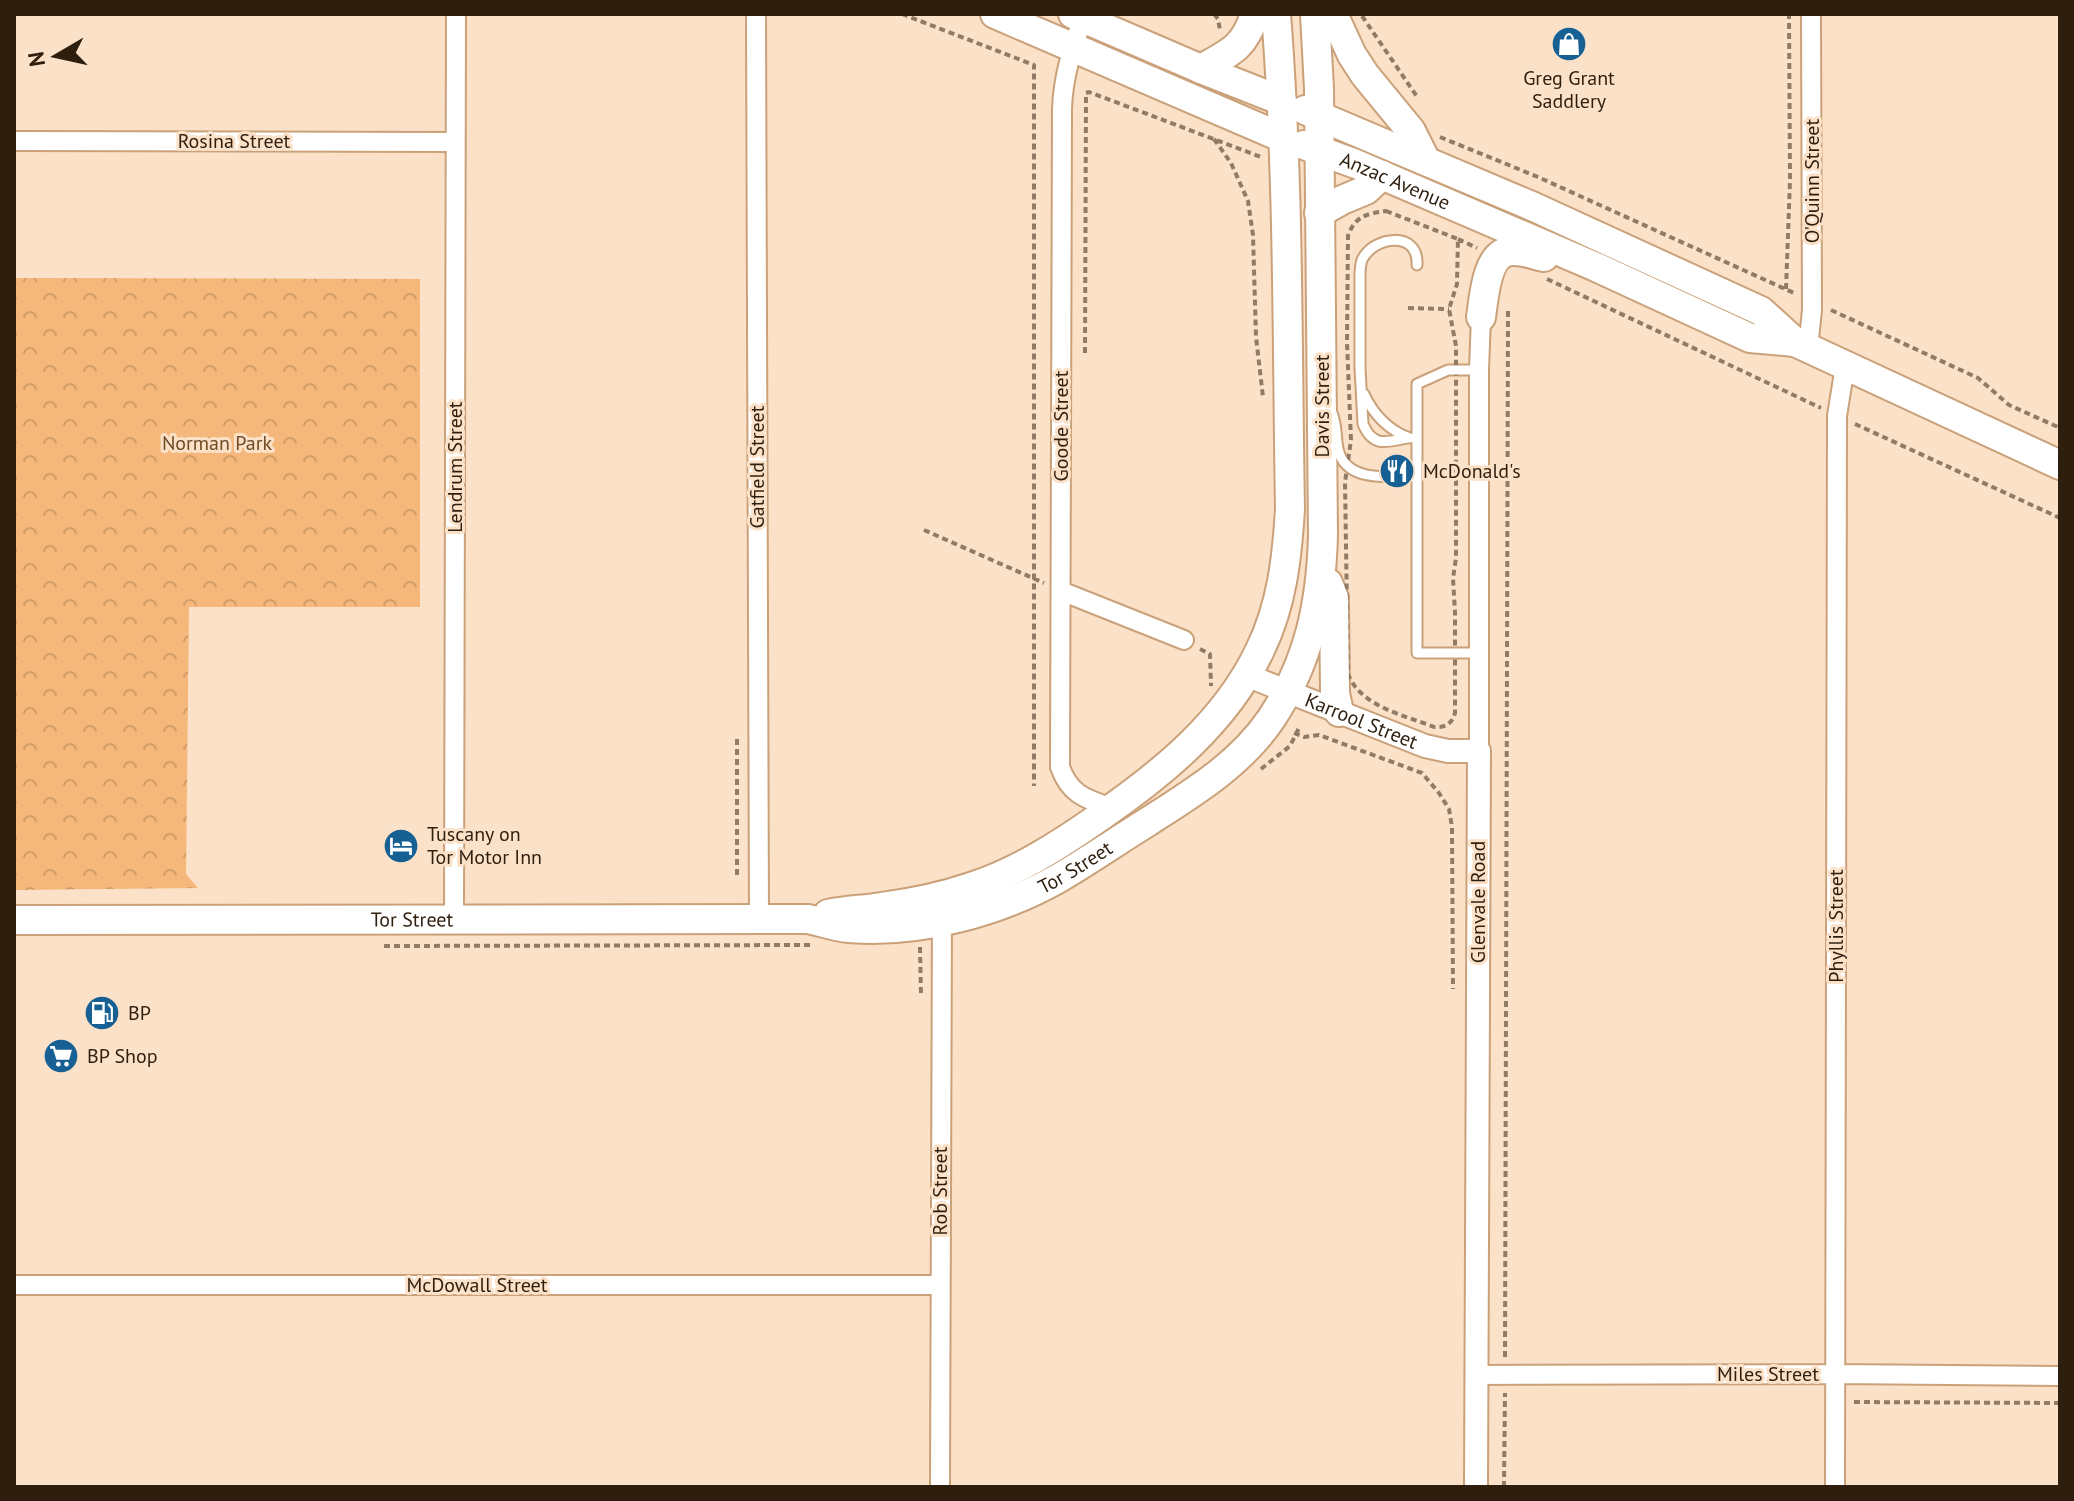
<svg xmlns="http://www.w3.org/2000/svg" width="2074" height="1501" viewBox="0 0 2074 1501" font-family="'PT Sans',sans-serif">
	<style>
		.park { fill: url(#park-crowns) }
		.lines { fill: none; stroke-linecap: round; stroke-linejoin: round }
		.service-casing { stroke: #caa179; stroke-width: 13 }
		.minor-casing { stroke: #caa179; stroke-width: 22 }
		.tertiary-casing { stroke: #caa179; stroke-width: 26 }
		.primary-casing { stroke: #caa179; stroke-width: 32 }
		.trunk-casing { stroke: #caa179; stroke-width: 32 }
		.path { stroke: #8f7b66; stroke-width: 4; stroke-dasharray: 6 4; stroke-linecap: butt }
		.service { stroke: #fff; stroke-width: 9 }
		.minor { stroke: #fff; stroke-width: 18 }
		.tertiary { stroke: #fff; stroke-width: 22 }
		.primary { stroke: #fff; stroke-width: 28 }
		.trunk { stroke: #fff; stroke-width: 28 }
		.labels { text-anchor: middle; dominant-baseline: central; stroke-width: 6; stroke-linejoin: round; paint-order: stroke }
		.poi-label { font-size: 20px; fill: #2e1e0e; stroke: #fbe1c8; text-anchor: start }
		.street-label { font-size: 20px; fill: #2e1e0e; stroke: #fbe1c8 }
		.park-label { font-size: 20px; fill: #704b24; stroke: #fbe1c8 }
	</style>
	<defs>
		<pattern id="park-crowns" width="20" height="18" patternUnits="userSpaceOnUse" patternTransform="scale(2)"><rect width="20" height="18" fill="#f5b77a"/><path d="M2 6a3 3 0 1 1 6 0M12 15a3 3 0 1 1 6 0" fill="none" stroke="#d29d68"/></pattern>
	</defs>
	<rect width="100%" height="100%" fill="#fbe1c8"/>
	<path class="park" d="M14,278L420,279V607H189L186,874L198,888L14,890Z"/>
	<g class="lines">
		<defs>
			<path id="service" d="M1364,394C1373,414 1389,431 1410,438
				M1331,410C1338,427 1335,433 1338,449C1346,484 1391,476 1417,476
				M1407,438C1387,442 1373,448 1363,424L1360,368V273C1360,271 1361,262 1362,260C1373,236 1419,230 1417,265
				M1479,653H1417V384L1448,370H1479"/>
			<path id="minor" d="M756,14L759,919
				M1083,18C1072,49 1063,77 1062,109L1060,767C1070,795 1086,799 1112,808
				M14,141L455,142
				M1808,348L1812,310L1811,14
				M1061,591L1184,640
				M1479,751V370L1481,317
				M454,919L456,14
				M14,1285H940
				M1477,1375L1835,1374L2060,1376
				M940,1487L942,914
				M1835,1487L1837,416L1845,366"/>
			<g id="tertiary">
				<path id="s1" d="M1246,675L1425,746L1448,751H1479L1476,1487"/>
			</g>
			<path id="primary" d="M995,14L1283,138
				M1073,14L1201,69L1282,101"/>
			<g id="trunk">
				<path d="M1333,14L1352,55L1365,75L1411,131L1426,161"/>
				<path d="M1201,69C1231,52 1244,48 1255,14"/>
				<path d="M1305,110L1534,207L1761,311L1795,342L2060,465"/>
				<path id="s2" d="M1304,145L1356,164L1596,267L1750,338L1795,342"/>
				<path d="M1319,213L1342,200L1366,190L1382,175"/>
				<path d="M1481,317C1484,298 1486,251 1512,251C1522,250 1534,255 1544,257"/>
				<path d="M1328,583L1334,598L1335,693L1339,712"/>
				<path d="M828,914C846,910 864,910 882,907C912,903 942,897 971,887C1017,872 1058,846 1098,818C1162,774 1226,722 1260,650C1282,605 1287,558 1290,509C1287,344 1289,178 1276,14"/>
				<path id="s3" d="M14,920L808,919C822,922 836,927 849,928C919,934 999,912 1059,878C1088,861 1117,841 1146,823C1191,794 1240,765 1271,719C1309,662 1321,604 1323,536L1319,89L1315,14"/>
			</g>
		</defs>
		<use href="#service" class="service-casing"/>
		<use href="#minor" class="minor-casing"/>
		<use href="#tertiary" class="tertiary-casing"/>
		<use href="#primary" class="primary-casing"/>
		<use href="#trunk" class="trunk-casing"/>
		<path class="path" d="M902,14L1034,65V786
			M1214,14L1218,19L1220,30
			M1362,16L1418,98
			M1086,93L1089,92L1261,157
			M1440,137L1538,177L1794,293
			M1214,139L1231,163L1248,201L1253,235L1256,337L1263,397
			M1386,211L1458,239L1457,284L1449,309L1456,346V558L1453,578L1455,612V713C1452,724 1445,728 1434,727C1404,715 1361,707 1348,674L1345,482L1351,440L1347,343L1348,236C1355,216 1366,214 1386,211Z
			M1458,239L1477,248
			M1547,279L1821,408
			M1786,289L1790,180L1789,14
			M1408,308L1449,309
			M1831,310L1978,378L2009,405L2060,428
			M1085,353L1086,93
			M1855,424L2060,518
			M924,530L1044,583
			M1200,649L1210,654L1211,686
			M1294,733L1304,737L1319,735L1422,773L1439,793L1449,809L1452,827L1453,989
			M1261,769L1290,746L1300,726
			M737,875V736
			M384,946L812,945
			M920,947L921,995
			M1505,1357L1508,309
			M1854,1402L2060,1403
			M1504,1487L1505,1393"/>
		<use href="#service" class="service"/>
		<use href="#minor" class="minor"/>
		<use href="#tertiary" class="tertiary"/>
		<use href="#primary" class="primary"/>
		<use href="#trunk" class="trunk"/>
	</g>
	<defs>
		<symbol id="shop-disc" viewBox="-11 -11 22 22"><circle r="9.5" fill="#166093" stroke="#fbe1c8"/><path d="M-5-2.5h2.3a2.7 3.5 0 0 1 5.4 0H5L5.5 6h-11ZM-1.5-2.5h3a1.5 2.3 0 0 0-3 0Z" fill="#fff"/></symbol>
		<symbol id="restaurant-disc" viewBox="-11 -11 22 22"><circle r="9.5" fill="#166093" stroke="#fbe1c8"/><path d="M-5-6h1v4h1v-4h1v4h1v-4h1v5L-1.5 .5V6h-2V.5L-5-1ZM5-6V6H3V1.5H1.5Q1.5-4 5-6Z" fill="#fff"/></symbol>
		<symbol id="hotel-disc" viewBox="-11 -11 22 22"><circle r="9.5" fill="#166093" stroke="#fbe1c8"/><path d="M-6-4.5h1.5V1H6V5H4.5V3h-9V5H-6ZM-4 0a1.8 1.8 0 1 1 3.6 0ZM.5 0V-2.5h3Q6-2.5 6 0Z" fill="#fff"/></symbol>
		<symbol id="fuel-disc" viewBox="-11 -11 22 22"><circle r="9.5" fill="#166093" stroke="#fbe1c8"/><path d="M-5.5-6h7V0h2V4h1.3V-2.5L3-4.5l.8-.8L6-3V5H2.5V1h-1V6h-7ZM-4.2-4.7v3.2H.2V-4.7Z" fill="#fff"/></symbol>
		<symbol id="supermarket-disc" viewBox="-11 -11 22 22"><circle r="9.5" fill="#166093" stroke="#fbe1c8"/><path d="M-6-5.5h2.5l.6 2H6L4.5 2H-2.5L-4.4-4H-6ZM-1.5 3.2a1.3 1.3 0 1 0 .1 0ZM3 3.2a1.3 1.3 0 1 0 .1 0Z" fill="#fff"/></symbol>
	</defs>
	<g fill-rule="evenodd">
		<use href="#shop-disc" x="1549" y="24" width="40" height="40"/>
		<use href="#restaurant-disc" x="1377" y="451" width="40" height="40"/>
		<use href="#hotel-disc" x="381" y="826" width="40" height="40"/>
		<use href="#fuel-disc" x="82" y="993" width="40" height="40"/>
		<use href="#supermarket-disc" x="41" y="1036" width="40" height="40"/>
	</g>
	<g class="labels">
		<g class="poi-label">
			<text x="1569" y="78" text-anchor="middle">Greg Grant<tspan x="1569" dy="23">Saddlery</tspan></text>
			<text x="1423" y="471">McDonald's</text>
			<text x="427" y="834">Tuscany on<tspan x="427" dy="23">Tor Motor Inn</tspan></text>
			<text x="128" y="1013">BP</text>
			<text x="87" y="1056">BP Shop</text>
		</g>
		<g class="street-label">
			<text x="234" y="141">Rosina Street</text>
			<text stroke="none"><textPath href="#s2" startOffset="98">Anzac Avenue</textPath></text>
			<text transform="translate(1812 181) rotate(-90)">O'Quinn Street</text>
			<text transform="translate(1322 406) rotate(-90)">Davis Street</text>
			<text transform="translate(1061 426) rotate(-90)">Goode Street</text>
			<text transform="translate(455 467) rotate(-90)">Lendrum Street</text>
			<text transform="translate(757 467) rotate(-90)">Gatfield Street</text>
			<text stroke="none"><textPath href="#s1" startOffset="124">Karrool Street</textPath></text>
			<text stroke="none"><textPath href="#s3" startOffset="1074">Tor Street</textPath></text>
			<text transform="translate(1478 902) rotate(-90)">Glenvale Road</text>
			<text stroke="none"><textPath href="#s3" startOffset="398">Tor Street</textPath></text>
			<text transform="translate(1836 926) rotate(-90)">Phyllis Street</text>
			<text transform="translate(940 1191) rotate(-90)">Rob Street</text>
			<text x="477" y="1285">McDowall Street</text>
			<text x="1768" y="1374">Miles Street</text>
		</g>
		<g class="park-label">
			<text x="217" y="443">Norman Park</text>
		</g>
	</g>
	<rect width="2074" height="1501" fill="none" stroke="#2e1e0e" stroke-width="32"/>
	<g transform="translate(56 56) rotate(261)" stroke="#fbe1c8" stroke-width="6" paint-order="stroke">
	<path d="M0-6L14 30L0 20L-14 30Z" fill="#2e1e0e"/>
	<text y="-12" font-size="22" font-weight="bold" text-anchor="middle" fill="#2e1e0e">N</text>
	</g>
</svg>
